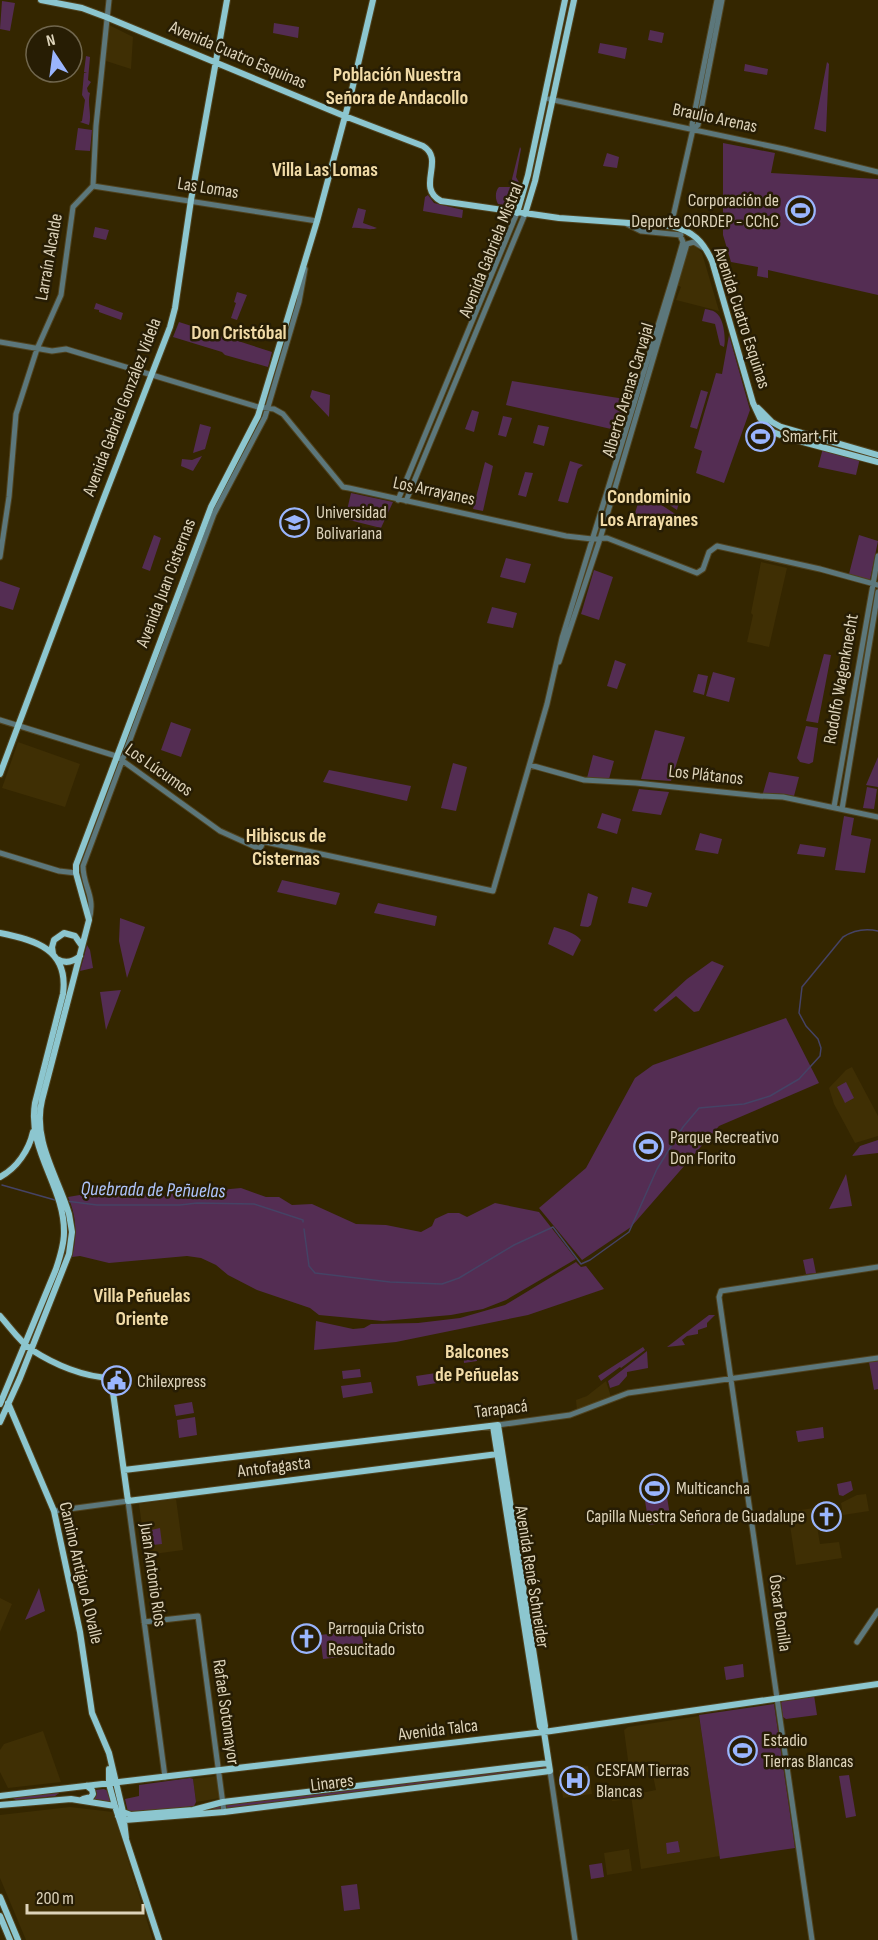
<svg xmlns="http://www.w3.org/2000/svg" width="878" height="1940" viewBox="0 0 878 1940" font-family="'Sofia Sans Condensed',sans-serif">
	<style>
		.built { fill: #3f2f04 }
		.green { fill: #542d53 }
		.lines { fill: none; stroke-linecap: round; stroke-linejoin: round }
		.stream { stroke: #454365; stroke-width: 1.5 }
		.minor-casing { stroke: #4f421e; stroke-width: 7 }
		.major-casing { stroke: #4f421e; stroke-width: 8 }
		.minor { stroke: #5c777b; stroke-width: 5 }
		.major { stroke: #8cc6cf; stroke-width: 6 }
		.labels { text-anchor: middle; dominant-baseline: central; stroke-width: 5; stroke-linejoin: round; paint-order: stroke }
		.street-label { font-size: 18px; fill: #ddd3ba; stroke: #271d04 }
		.poi-label { font-size: 18px; fill: #ddd3ba; stroke: #271d04; text-anchor: start }
		.neighbourhood-label { font-size: 20px; font-weight: bold; fill: #f1dba7; stroke: #271d04 }
		.water-label { font-size: 20px; font-style: italic; fill: #aec4fb; stroke: #271d04 }
	</style>
	<rect width="100%" height="100%" fill="#342600"/>
	<path class="built" d="M109,25L133,37L131,69L106,61Z
		M693,243L702,253L719,311L676,300L681,287L677,285L688,245Z
		M285,511H295L309,514L310,524L305,533H301L282,523L279,517Z
		M761,562L787,568L769,647L747,642L753,615L751,613Z
		M18,742L80,764L65,807L2,788Z
		M852,1067L878,1116V1136L855,1143L834,1104L829,1088L846,1070Z
		M606,1381L611,1397L577,1411L576,1400L587,1396Z
		M866,1494L869,1511L843,1515L841,1503L857,1495Z
		M176,1499L183,1550L146,1555L139,1504Z
		M814,1508L820,1544L839,1542L842,1558L796,1565L788,1512Z
		M0,1598L12,1604L0,1632Z
		M699,1716L720,1856L641,1869L631,1795L656,1790L652,1771L630,1775L624,1730L628,1727Z
		M43,1731L61,1782L8,1788L0,1772V1750L4,1744Z
		M588,1766L592,1794L563,1798L559,1770Z
		M217,1776L220,1798L196,1802L193,1779Z
		M620,1785L622,1800L612,1801L610,1787Z
		M70,1807L113,1812L153,1940H26L0,1878V1815Z
		M629,1849L632,1871L607,1875L604,1853Z"/>
	<path class="green" d="M2,1L15,3L10,31L0,29Z
		M274,23L299,27L298,38L273,33Z
		M650,30L664,33L662,43L648,40Z
		M600,43L627,48L625,59L598,53Z
		M86,56L90,57L88,80L91,82L87,88L88,92L90,93C87,105 92,114 89,125L80,122L82,121L85,100L82,95L84,73L87,72H84Z
		M827,62L829,64L826,132L814,129Z
		M745,64L768,69L767,75L744,71Z
		M78,128L92,130L90,151L75,150Z
		M723,143L775,153L771,173L878,179V295L768,270V278L757,276L758,267L731,262L723,235Z
		M520,147L521,149L516,177L521,186L514,206L498,204C495,199 495,191 499,187H510Z
		M607,153L619,157L617,168L603,166Z
		M428,195L434,203L463,210L462,218L423,211L425,197Z
		M358,208L366,210L363,223L377,228C370,231 360,227 352,228Z
		M95,227L109,230L106,240L93,237Z
		M237,292L247,295L237,320L231,318L236,303L234,302Z
		M96,303L123,313L121,320L99,312V310L94,309Z
		M705,309C709,310 712,310 715,312C724,317 726,339 724,347L720,345L715,324L702,321Z
		M179,322L272,352L268,367L225,355L222,352L173,337Z
		M729,335L750,410L724,483L696,473L702,451L694,448L716,373L722,374Z
		M512,381L631,400L620,431L506,405Z
		M312,390L330,395L329,417L310,397Z
		M701,390L708,392L697,429L690,427Z
		M472,410L479,412L474,432L465,429Z
		M503,416L512,418L506,437L498,435Z
		M200,424L211,427L205,449L193,453Z
		M538,425L549,427L544,446L533,443Z
		M823,448L860,458L856,475L818,467Z
		M202,456L193,471L181,466L182,459L192,460Z
		M570,461L583,465L578,469L568,503L558,501Z
		M485,462L493,466L483,511L473,509Z
		M525,472L533,473L526,497L518,495Z
		M657,492L680,498L677,510L656,496Z
		M351,493L393,502L381,528L345,519Z
		M641,494L652,499L677,515L674,527L671,528L637,516L635,513Z
		M154,535L161,538L150,571L142,568Z
		M859,535L878,541L870,580L849,574Z
		M506,558L531,564L525,583L500,577Z
		M594,570L613,577L599,620L581,614Z
		M0,581L20,588L13,610L0,606Z
		M492,607L517,613L513,628L487,623Z
		M824,654L831,655L818,723L806,721Z
		M615,660L626,664L617,689L607,686Z
		M713,672L735,678L729,702L706,696Z
		M698,674L708,676L704,695L693,692Z
		M171,722L191,729L181,757L161,750Z
		M806,726L818,728L813,762L809,764L800,762L797,758Z
		M655,730L685,737L671,781L641,779Z
		M593,755L614,761L609,779L587,778Z
		M878,757V787L866,785Z
		M453,763L467,767L456,811L441,808Z
		M329,770L411,786L407,801L323,782Z
		M769,772L799,777L794,796L784,794L763,793Z
		M867,787L877,789L874,809L863,808Z
		M639,789L669,792L661,815L632,811Z
		M602,813L621,819L617,834L597,828Z
		M844,816L854,818L851,835L871,839L865,873L835,870Z
		M700,833L722,839L718,854L695,850Z
		M800,844L826,848L824,857L797,854Z
		M282,880L340,893L336,905L277,892Z
		M632,887L652,893L647,907L628,903Z
		M588,893L598,897L591,925L588,927L580,926Z
		M378,903L437,916L435,926L374,913Z
		M120,918L145,927L127,978L119,941Z
		M554,927C564,930 574,932 581,940L573,956L548,944Z
		M87,945L90,950L93,968L80,971Z
		M712,961L724,966L699,1011L694,1012L676,996L656,1012L653,1010L687,979Z
		M121,990L106,1030L100,992Z
		M786,1018L819,1083L719,1126L631,1227L582,1260L539,1208L586,1168L635,1078L653,1065Z
		M846,1082L854,1098L845,1103L837,1087Z
		M878,1140V1153L852,1156L860,1146Z
		M846,1174L852,1206L829,1209Z
		M173,1183L209,1191L241,1188L266,1197H279L292,1205L312,1204L356,1224L386,1225L421,1232L432,1226L435,1219L448,1213H459L467,1217L495,1203L539,1212L576,1259L506,1300L483,1309L451,1315L383,1321L319,1315L310,1308L257,1290L228,1275L216,1265L201,1258L187,1256L109,1263L80,1256L72,1257C77,1236 77,1217 68,1197L109,1190L164,1196L171,1190Z
		M813,1258L816,1273L806,1274L803,1260Z
		M576,1262L581,1267L586,1266L604,1289L528,1315L396,1342L314,1350L316,1321L353,1329L364,1328L371,1324L418,1323L460,1318L505,1305Z
		M709,1315H715L707,1323V1327L698,1330V1334L687,1336L682,1340L685,1345L667,1347Z
		M643,1347L645,1350L621,1368L620,1367L601,1381L598,1376Z
		M475,1349L477,1361L464,1363L463,1351Z
		M647,1351L648,1368L627,1372V1376L619,1385L610,1388L608,1381Z
		M878,1361V1389L874,1390L869,1362Z
		M360,1369L361,1377L343,1379L342,1371Z
		M436,1373L437,1383L418,1386L416,1376Z
		M371,1382L373,1393L343,1398L341,1386Z
		M192,1402L194,1413L176,1416L174,1405Z
		M195,1417L197,1435L179,1438L177,1420Z
		M823,1427L824,1438L798,1442L796,1431Z
		M851,1481L853,1490L843,1496L839,1495L837,1484Z
		M662,1482L664,1492L647,1494L646,1485Z
		M667,1497L671,1522L649,1525L645,1501Z
		M160,1528L162,1544L153,1545L151,1530Z
		M39,1588L45,1611L25,1620Z
		M361,1630L365,1654L323,1659L320,1635Z
		M743,1664L744,1677L726,1680L724,1667Z
		M814,1695L817,1715L786,1719L783,1717L781,1703L783,1700Z
		M774,1704L795,1848L720,1859L699,1715Z
		M546,1765V1769L226,1810H201L226,1804Z
		M849,1775L856,1816L846,1818L839,1776Z
		M190,1778L193,1779L196,1802L194,1806L129,1814L128,1812L125,1799L139,1796V1785Z
		M104,1789L108,1791L111,1800L108,1802L94,1800L97,1793L95,1790Z
		M62,1791L55,1796L16,1800L11,1797Z
		M678,1841L680,1852L667,1854L666,1843Z
		M602,1863L604,1877L591,1879L589,1865Z
		M357,1884L360,1909L344,1911L341,1886Z"/>
	<g class="lines">
		<path class="stream" d="M2,1185L55,1200
			M66,1201L97,1205H180L197,1203L254,1204L303,1220V1222
			M304,1229L309,1266L315,1273L390,1282L442,1284L459,1278L514,1245L553,1227L581,1264L590,1260L629,1232L657,1169L683,1127L699,1108L744,1104L770,1096L799,1079L820,1056L821,1048L818,1039L806,1026L799,1013L802,987L843,937C854,930 865,928 878,931"/>
		<defs>
			<path id="minor" d="M549,99L784,149L878,172
				M693,129L698,125L722,0
				M93,186L317,221
				M627,224L641,231L681,235
				M671,226L693,129L692,125L717,0
				M687,244L694,242L704,248
				M0,342L52,351L66,349L258,407L274,409L283,414L343,487L349,488L566,536L592,539L607,538L697,573L703,569L709,552L717,546L820,569L878,585
				M398,500L517,213
				M406,501L525,214
				M0,557L9,497L16,414L37,349L61,295L73,207L93,186L96,126L109,0
				M559,662L600,539L687,244
				M0,720L116,756L220,831L260,849L263,842
				M530,765L584,780L636,783L760,796L783,797L878,817
				M834,807L878,556
				M842,809L878,592
				M253,846L256,840L493,891L547,704L562,638L673,277L683,242L680,235
				M0,853L59,871L76,873
				M89,920C96,896 83,887 83,866L214,514L265,417L299,302L305,269
				M498,1425L570,1415L628,1393L878,1358
				M54,1511L128,1501L165,1777
				M144,1622L198,1616L224,1812
				M857,1642L878,1611
				M550,1771L575,1940
				M812,1940L719,1297L721,1291L878,1267"/>
			<path id="major" d="M41,0L82,8L106,17L342,115L423,146C446,160 415,187 441,201L559,218L671,226C693,231 703,241 712,261L753,403L760,418L773,432L788,438L878,462
				M517,213L528,175L565,0
				M525,214L535,181L574,0
				M758,408L772,422L781,427L878,455
				M0,774L98,513L170,327L175,308L191,200L227,0
				M0,933C35,940 69,949 63,994L35,1103C27,1151 65,1187 64,1233C64,1245 60,1257 56,1269L0,1404
				M53,954L52,947L54,940L64,933L75,936L82,946
				M57,959C65,964 73,962 80,956
				M0,1177C17,1168 29,1150 33,1132
				M0,1316C10,1327 20,1342 32,1350C55,1365 84,1377 111,1378L128,1501L498,1454
				M8,1403L54,1511L80,1632L92,1713L109,1753L123,1812L126,1838
				M0,1422L20,1378L69,1254L72,1232L69,1214C58,1177 32,1140 42,1100L89,920L76,873V865L211,507L258,416L317,221L351,94L373,0
				M124,1470L498,1425L545,1726L544,1732
				M109,1769V1784L115,1806L159,1940
				M0,1796L544,1732L878,1684
				M83,1799L91,1797L93,1794L92,1790L87,1786
				M0,1805L71,1799L115,1806
				M123,1812L131,1815L193,1810L223,1802L548,1763
				M118,1816L125,1820L224,1812L550,1771L544,1732L540,1726L493,1426
				M0,1897L18,1940
				M0,1916L10,1940"/>
		</defs>
		<use href="#minor" class="minor-casing"/>
		<use href="#major" class="major-casing"/>
		<use href="#minor" class="minor"/>
		<use href="#major" class="major"/>
	</g>
	<defs>
		<symbol id="stadium-ring" viewBox="-11 -11 22 22"><circle r="9.5" fill="#271d04" stroke="#9ab5fd" stroke-width="1.5"/><path d="M0-5a6.5 5 0 1 0 0 10a6.5 5 0 1 0 0-10ZM-3.5-1.8h7v3.6h-7Z" fill="#9ab5fd"/></symbol>
		<symbol id="university-ring" viewBox="-11 -11 22 22"><circle r="9.5" fill="#271d04" stroke="#9ab5fd" stroke-width="1.5"/><path d="M0-5L7-2L0 1L-7-2ZM-4 1L0 2.5L4 1V4Q0 6-4 4Z" fill="#9ab5fd"/></symbol>
		<symbol id="civic-ring" viewBox="-11 -11 22 22"><circle r="9.5" fill="#271d04" stroke="#9ab5fd" stroke-width="1.5"/><path d="M-.6-6.5H3V-4.5H.6V-3L4-1V1h2V6H-6V1h2V-1L-.6-3ZM-1.2 2.5V6h2.4V2.5Z" fill="#9ab5fd"/></symbol>
		<symbol id="church-ring" viewBox="-11 -11 22 22"><circle r="9.5" fill="#271d04" stroke="#9ab5fd" stroke-width="1.5"/><path d="M-1.2-6h2.4v3.5h3.3v2.4h-3.3V6h-2.4V-.1h-3.3v-2.4h3.3Z" fill="#9ab5fd"/></symbol>
		<symbol id="hospital-ring" viewBox="-11 -11 22 22"><circle r="9.5" fill="#271d04" stroke="#9ab5fd" stroke-width="1.5"/><path d="M-5-5h3v3.5h4V-5h3V5h-3V1.5h-4V5h-3Z" fill="#9ab5fd"/></symbol>
	</defs>
	<g fill-rule="evenodd">
		<use href="#stadium-ring" x="784" y="194" width="33" height="33"/>
		<use href="#stadium-ring" x="744" y="420" width="33" height="33"/>
		<use href="#university-ring" x="278" y="506" width="33" height="33"/>
		<use href="#stadium-ring" x="632" y="1130" width="33" height="33"/>
		<use href="#civic-ring" x="100" y="1364" width="33" height="33"/>
		<use href="#stadium-ring" x="638" y="1472" width="33" height="33"/>
		<use href="#church-ring" x="810" y="1500" width="33" height="33"/>
		<use href="#church-ring" x="290" y="1622" width="33" height="33"/>
		<use href="#stadium-ring" x="726" y="1734" width="33" height="33"/>
		<use href="#hospital-ring" x="558" y="1764" width="33" height="33"/>
	</g>
	<g class="labels">
		<g class="street-label">
			<text transform="translate(238 55) rotate(23)">Avenida Cuatro Esquinas</text>
			<text transform="translate(715 118) rotate(12)">Braulio Arenas</text>
			<text transform="translate(208 188) rotate(9)">Las Lomas</text>
			<text transform="translate(491 250) rotate(-68)">Avenida Gabriela Mistral</text>
			<text transform="translate(49 257) rotate(-80)">Larraín Alcalde</text>
			<text transform="translate(742 318) rotate(72)">Avenida Cuatro Esquinas</text>
			<text transform="translate(628 390) rotate(-73)">Alberto Arenas Carvajal</text>
			<text transform="translate(122 407) rotate(-69)">Avenida Gabriel González Videla</text>
			<text transform="translate(434 491) rotate(12)">Los Arrayanes</text>
			<text transform="translate(166 583) rotate(-69)">Avenida Juan Cisternas</text>
			<text transform="translate(841 679) rotate(-80)">Rodolfo Wagenknecht</text>
			<text transform="translate(159 770) rotate(35)">Los Lúcumos</text>
			<text transform="translate(706 775) rotate(6)">Los Plátanos</text>
			<text transform="translate(501 1409) rotate(-7)">Tarapacá</text>
			<text transform="translate(274 1467) rotate(-7)">Antofagasta</text>
			<text transform="translate(81 1573) rotate(77)">Camino Antiguo A Ovalle</text>
			<text transform="translate(153 1575) rotate(82)">Juan Antonio Ríos</text>
			<text transform="translate(532 1577) rotate(81)">Avenida René Schneider</text>
			<text transform="translate(780 1613) rotate(82)">Óscar Bonilla</text>
			<text transform="translate(226 1712) rotate(82)">Rafael Sotomayor</text>
			<text transform="translate(438 1730) rotate(-7)">Avenida Talca</text>
			<text transform="translate(332 1783) rotate(-7)">Linares</text>
		</g>
		<g class="poi-label">
			<text x="779" y="200" text-anchor="end">Corporación de<tspan x="779" dy="21">Deporte CORDEP - CChC</tspan></text>
			<text x="782" y="436">Smart Fit</text>
			<text x="316" y="512">Universidad<tspan x="316" dy="21">Bolivariana</tspan></text>
			<text x="670" y="1137">Parque Recreativo<tspan x="670" dy="21">Don Florito</tspan></text>
			<text x="137" y="1381">Chilexpress</text>
			<text x="676" y="1488">Multicancha</text>
			<text x="805" y="1516" text-anchor="end">Capilla Nuestra Señora de Guadalupe</text>
			<text x="328" y="1628">Parroquia Cristo<tspan x="328" dy="21">Resucitado</tspan></text>
			<text x="763" y="1740">Estadio<tspan x="763" dy="21">Tierras Blancas</tspan></text>
			<text x="596" y="1770">CESFAM Tierras<tspan x="596" dy="21">Blancas</tspan></text>
		</g>
		<g class="neighbourhood-label">
			<text x="397" y="75">Población Nuestra<tspan x="397" dy="23">Señora de Andacollo</tspan></text>
			<text x="325" y="170">Villa Las Lomas</text>
			<text x="239" y="333">Don Cristóbal</text>
			<text x="649" y="497">Condominio<tspan x="649" dy="23">Los Arrayanes</tspan></text>
			<text x="286" y="836">Hibiscus de<tspan x="286" dy="23">Cisternas</tspan></text>
			<text x="142" y="1296">Villa Peñuelas<tspan x="142" dy="23">Oriente</tspan></text>
			<text x="477" y="1352">Balcones<tspan x="477" dy="23">de Peñuelas</tspan></text>
		</g>
		<g class="water-label">
			<text transform="translate(153 1190) rotate(1)">Quebrada de Peñuelas</text>
		</g>
	</g>
	<g transform="translate(54 54) rotate(347)"><circle r="28" fill="#271d04" stroke="#70664d" stroke-width="1.5"/>
	<path d="M0-4.5L10 22L0 15L-10 22Z" fill="#9ab5fd"/>
	<text y="-9" font-size="16" font-weight="bold" text-anchor="middle" fill="#ddd3ba">N</text>
	</g>
	<path d="M27 1904v9h116v-9" fill="none" stroke="#ddd3ba" stroke-width="3"/>
	<text x="36" y="1904" font-size="18" fill="#ddd3ba" stroke="#271d04" stroke-width="4.5" paint-order="stroke">200 m</text>
</svg>
